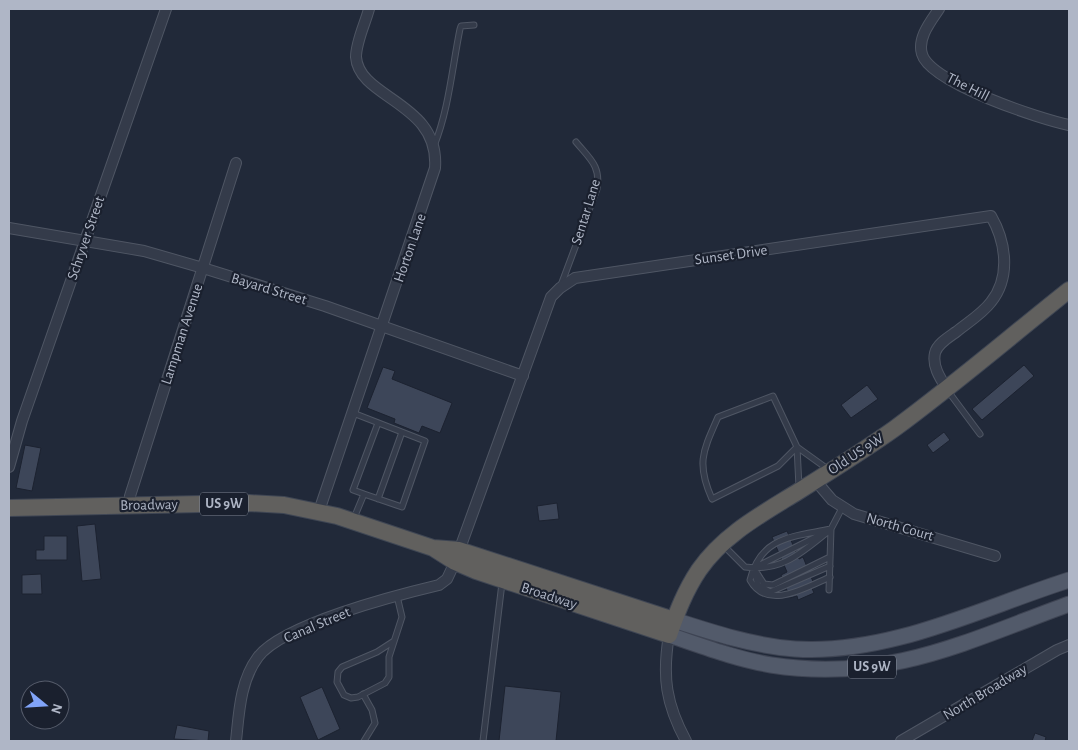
<svg xmlns="http://www.w3.org/2000/svg" width="1078" height="750" viewBox="0 0 1078 750" font-family="'Alegreya Sans',sans-serif">
	<style>
		.building { fill: #3d4659; stroke: #1c2230 }
		.lines { fill: none; stroke-linecap: round; stroke-linejoin: round }
		.service-casing { stroke: #4f5664; stroke-width: 7 }
		.minor-casing { stroke: #4f5664; stroke-width: 12 }
		.primary-casing { stroke: #3e4453; stroke-width: 17 }
		.trunk-casing { stroke: #3f4654; stroke-width: 18 }
		.service { stroke: #343b4a; stroke-width: 5 }
		.minor { stroke: #343b4a; stroke-width: 10 }
		.primary { stroke: #525a6a; stroke-width: 15 }
		.trunk { stroke: #61605e; stroke-width: 16 }
		.labels { text-anchor: middle; dominant-baseline: central; stroke-width: 4.5; stroke-linejoin: round; paint-order: stroke }
		.shield { fill: #1a202e; stroke: #828998; stroke-width: 1 }
		.shield-label { font-size: 14px; font-weight: bold; fill: #afb6c6 }
		.street-label { font-size: 15px; fill: #afb6c6; stroke: #1a202e }
	</style>
	<rect width="100%" height="100%" fill="#212939"/>
	<path class="building" d="M1024,365L1034,376L982,420L972,409Z
		M383,367L395,371L392,379L452,403L440,433L422,426L419,433L394,423L395,419L367,408Z
		M867,385L878,399L851,418L841,405Z
		M944,432L950,440L933,453L927,445Z
		M25,445L41,448L32,491L16,488Z
		M557,503L559,519L539,521L537,506Z
		M95,524L101,579L82,581L77,526Z
		M787,531L799,559L803,557L814,584L811,586L814,593L798,600L797,596L790,598L783,580L781,575L787,572L772,537Z
		M44,536H67V560H36V550H44Z
		M41,574L42,594H22V575Z
		M505,686L561,692L556,741H499Z
		M322,687L340,729L318,740L300,697Z
		M177,725L209,731L208,741L174,739Z
		M1035,733L1046,737L1045,741H1032Z"/>
	<g class="lines">
		<defs>
			<path id="service" d="M434,146C449,109 452,68 460,29L461,26L474,25
				M561,285L597,189C601,166 590,159 576,142
				M948,391L980,434
				M353,413L425,441L402,507L364,494L354,518
				M797,447L778,466L712,499C696,463 703,451 718,417L773,396L797,447L799,487
				M797,447L829,470
				M364,494L353,490L378,423
				M378,499L402,432
				M724,546L745,567C783,572 802,552 830,530
				M756,567L822,534
				M755,570L764,584L773,585L830,557
				M754,571L758,585L770,592L830,566
				M830,577C805,588 767,611 750,580C761,536 793,537 831,529
				M829,590L831,529L842,508
				M394,641L377,652L342,667L338,672L337,682L344,695L351,698L358,697L385,683L389,677V657L402,617L397,596
				M363,694L372,710L375,723L364,741
				M483,741L502,583"/>
			<path id="minor" d="M939,9C931,21 917,38 922,54C930,83 1040,119 1069,125
				M9,228L144,251L203,268L325,306L523,376
				M9,467L22,421L166,9
				M815,480L832,500L854,514L995,556
				M129,506L130,496L236,163
				M319,511L435,168C440,102 359,99 356,57C356,42 365,24 369,9
				M669,635C662,677 666,704 686,741
				M236,741C239,713 240,681 258,657C283,624 397,595 439,585L447,579L455,562L551,297L560,288L575,278L991,216C1006,242 1011,277 991,302C982,314 967,323 956,332C949,337 937,344 935,353C932,366 940,378 947,389
				M901,741L1057,650L1069,645"/>
			<path id="primary" d="M674,620C714,633 754,646 795,649C890,655 981,608 1069,580
				M669,635C702,646 736,659 771,665C886,683 965,642 1069,604"/>
			<path id="trunk" d="M9,508L249,503L284,505L337,516L433,548L459,550L674,620
				M433,548L455,562L476,571L669,635C677,612 685,591 699,570C724,534 762,514 799,491C831,471 863,451 894,429C954,385 1011,336 1069,290"/>
		</defs>
		<use href="#service" class="service-casing"/>
		<use href="#minor" class="minor-casing"/>
		<use href="#primary" class="primary-casing"/>
		<use href="#trunk" class="trunk-casing"/>
		<use href="#service" class="service"/>
		<use href="#minor" class="minor"/>
		<use href="#primary" class="primary"/>
		<use href="#trunk" class="trunk"/>
	</g>
	<g class="labels">
		<g class="shield">
			<rect x="200" y="492.5" width="48" height="23" rx="4"/>
			<rect x="848" y="655.5" width="48" height="23" rx="4"/>
		</g>
		<g class="shield-label">
			<text x="224" y="504">US 9W</text>
			<text x="872" y="667">US 9W</text>
		</g>
		<g class="street-label">
			<text transform="translate(968 87) rotate(27)">The Hill</text>
			<text transform="translate(586 212) rotate(-73)">Sentar Lane</text>
			<text transform="translate(86 238) rotate(-71)">Schryver Street</text>
			<text transform="translate(410 248) rotate(-71)">Horton Lane</text>
			<text transform="translate(731 255) rotate(-8)">Sunset Drive</text>
			<text transform="translate(269 289) rotate(17)">Bayard Street</text>
			<text transform="translate(182 334) rotate(-72)">Lampman Avenue</text>
			<text transform="translate(856 454) rotate(-33)">Old US 9W</text>
			<text transform="translate(149 505) rotate(-1)">Broadway</text>
			<text transform="translate(900 527) rotate(16)">North Court</text>
			<text transform="translate(549 596) rotate(18)">Broadway</text>
			<text transform="translate(317 625) rotate(-23)">Canal Street</text>
			<text transform="translate(985 692) rotate(-31)">North Broadway</text>
		</g>
	</g>
	<rect width="1078" height="750" fill="none" stroke="#afb6c6" stroke-width="20"/>
	<g transform="translate(45 705) rotate(108)"><circle r="24" fill="#1a202e" stroke="#565c6b"/>
	<path d="M0-4L9 19L0 12L-9 19Z" fill="#81a4f9"/>
	<text y="-8" font-size="14" font-weight="bold" text-anchor="middle" fill="#afb6c6">N</text>
	</g>
</svg>
